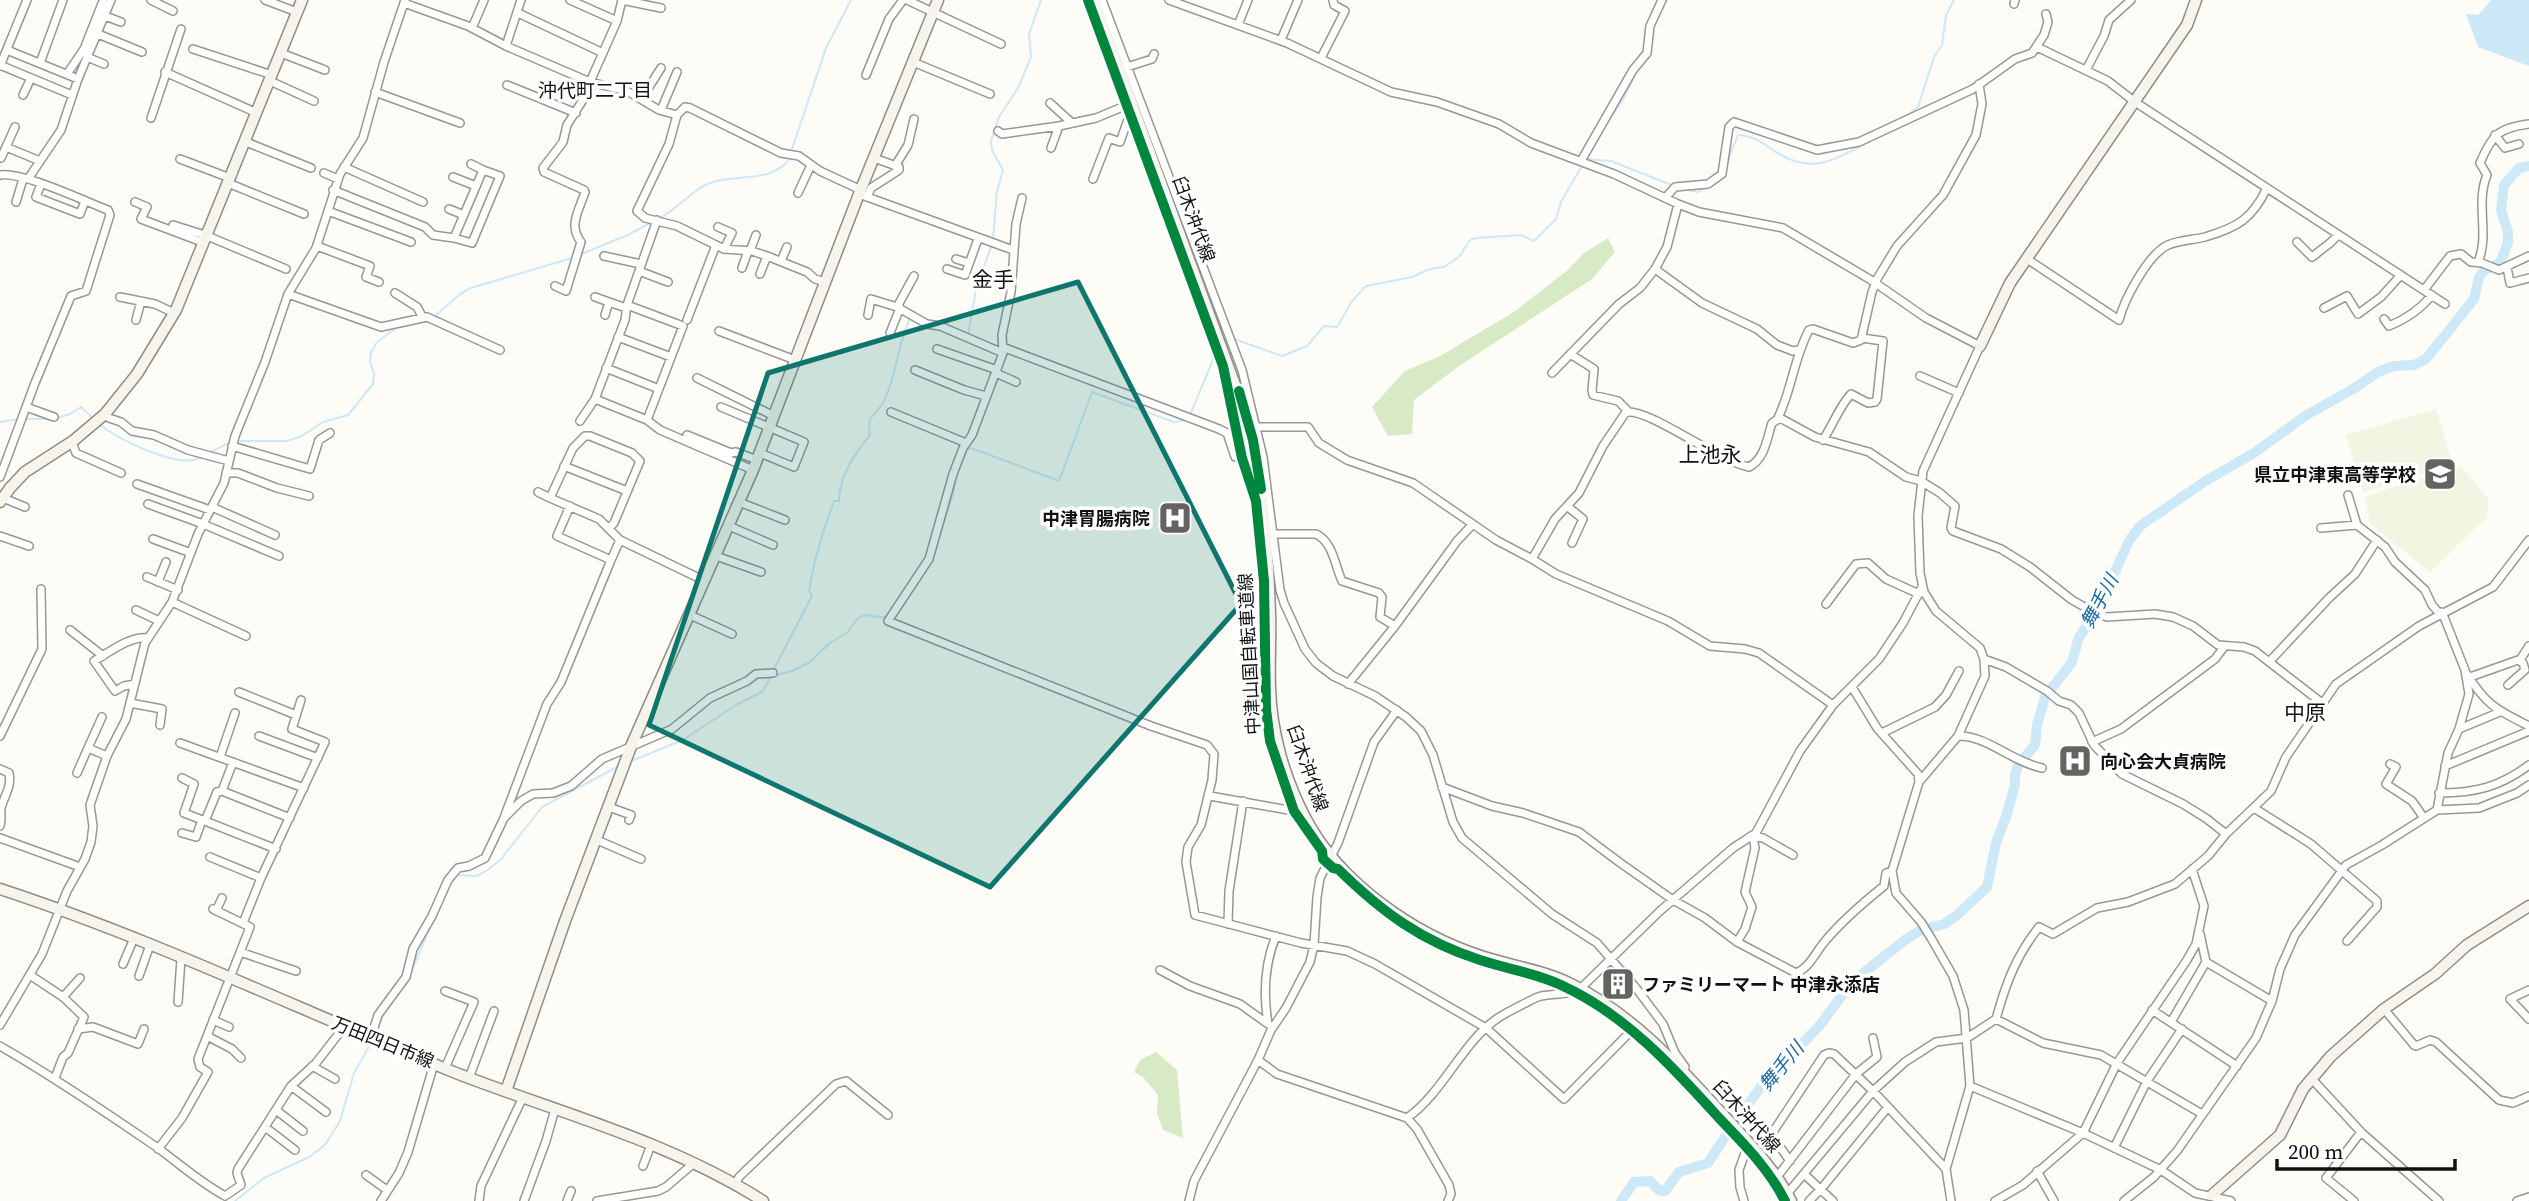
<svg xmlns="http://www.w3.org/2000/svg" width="2529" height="1201" viewBox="0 0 2529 1201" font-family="'Source Serif 4','Noto Sans JP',serif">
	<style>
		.forest { fill: #d8eac5 }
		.pitch { fill: #f0f6e1 }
		.water { fill: #cde8f7 }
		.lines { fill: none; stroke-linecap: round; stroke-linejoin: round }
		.stream { stroke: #cde8f7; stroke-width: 2 }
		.river { stroke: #cde8f7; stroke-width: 10 }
		.street-casing { stroke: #979795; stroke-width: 10 }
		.secondary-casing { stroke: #8e8d8b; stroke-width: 13 }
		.street { stroke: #fffffe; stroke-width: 7 }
		.secondary { stroke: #f6f4eb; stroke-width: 10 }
		.cycleway-casing { stroke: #fff; stroke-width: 15 }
		.cycleway { stroke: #00873e; stroke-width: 10 }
		.marked { fill: #0f766e; fill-opacity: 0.2; stroke: #0f766e; stroke-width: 5; stroke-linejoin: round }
		.labels { text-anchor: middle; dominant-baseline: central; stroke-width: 7; stroke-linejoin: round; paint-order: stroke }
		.street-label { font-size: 18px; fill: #111; stroke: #fff }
		.poi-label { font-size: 18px; font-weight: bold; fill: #111; stroke: #fff; text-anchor: end }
		.neighbourhood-label { font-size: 19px; fill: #111; stroke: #fff }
		.water-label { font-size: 19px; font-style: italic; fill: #1768a6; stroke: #fff }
		.quarter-label { font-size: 21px; fill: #111; stroke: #fff }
	</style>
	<rect width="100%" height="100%" fill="#fdfcf7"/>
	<path class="forest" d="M1608,238L1615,252L1592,279L1459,366L1414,400L1412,434L1388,436L1372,407L1405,371L1440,356L1514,312L1568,270L1584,253Z
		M1156,1052L1177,1070L1183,1138L1163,1130L1157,1114L1158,1095L1143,1077L1134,1072L1140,1060Z"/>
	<path class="pitch" d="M2436,409L2453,466L2363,492L2346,435Z
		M2461,466L2488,499L2487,517L2430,572L2370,523L2365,496Z"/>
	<path class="water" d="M2491,0H2529V66L2478,47L2466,14L2478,15Z"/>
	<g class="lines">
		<path class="stream" d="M1659,15L1667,0
			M1908,115L1918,107L1934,57L1942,45L1946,15L1954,0
			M1605,126L1624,98L1637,70
			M792,149L826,48L851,0
			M1587,159L1611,161L1674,186
			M1726,165L1738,135C1753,136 1762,142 1773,150C1809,175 1831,162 1866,143
			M1683,189L1698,192L1707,187
			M660,218C678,209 691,190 710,183C737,173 767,184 788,161
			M993,239L997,191L1003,170L992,150L991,141L999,117L1018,88L1031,57L1029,34L1041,0
			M581,254L628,235L652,222
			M435,316L460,294L471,288L572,258
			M968,335L976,289L992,244
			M1234,339L1282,356L1307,346L1324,326L1337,327L1352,301L1366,286L1412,277L1430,269L1444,267L1459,257L1470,240L1476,238L1521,235L1534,241L1556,219L1561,202L1583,164
			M1190,415L1215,355
			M57,418L70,414L81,407L93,418
			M25,419H51
			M0,422L20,419
			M99,424C118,439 177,469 200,458
			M237,441H287L302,436L323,422L348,415L373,384L374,374L370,362L371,352L377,342L399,326L420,322
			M965,452L971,448L1059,481L1092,392L1174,422L1187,420
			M208,453L231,442
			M933,556L953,494L955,481
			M774,669L812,596L809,591C815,556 822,534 834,501H839C839,476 855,453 870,435C866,414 876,416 884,401C897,375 897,343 911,317
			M776,675L792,671L810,662L831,642L847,633L857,619L864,615L888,618
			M631,761L683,740L736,705L762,692L771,677
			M456,875L477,876L489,869L501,859L542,807L619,766
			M411,972L432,923
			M376,1032L385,1011
			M235,1201L264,1178L309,1157L325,1145L340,1121L354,1073L371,1043"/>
		<path class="river" d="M1737,1119L1761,1087L1820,1025L1852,982L1905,940L1919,931L1944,924L1956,916L1987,887L1996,843L2006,817L2015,785V775L2018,765L2035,745L2037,725L2045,697L2072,662L2079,637L2095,615L2129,541L2140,526L2204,482L2254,453L2305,416L2353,389L2378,372L2394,366L2414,365L2426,359L2474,299L2479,277L2485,270L2500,263L2503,256L2508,242V232L2501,210L2504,185L2519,168L2529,166
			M1621,1201L1634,1182L1650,1181L1660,1191H1665L1679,1172L1708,1163L1725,1137"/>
		<defs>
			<path id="street" d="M151,0L173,11
				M265,0L297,12
				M570,0L617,21
				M622,0L617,21L590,82L627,91L659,110L677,115L669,144L637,211L645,218L677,226L724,249L752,251L767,256L807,272L815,279L826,282
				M622,0L661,8
				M907,0L1001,44
				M1102,0L1242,370L1263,457L1280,590L1284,603L1305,649L1316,663L1333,676L1375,696L1406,717L1421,731L1433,755L1453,822L1462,838L1552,914L1597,943L1636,988L1663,1024L1675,1053L1685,1067
				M1169,0L1287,43L1391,92L1437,102L1499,124L1531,143L1614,174L1678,204L1699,212L1783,228L1871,280L1926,318L1980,346L1923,471L1918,516L1920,573L1924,592L1936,611L1980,648L1984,659L1985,676L1958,736L1919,782L1892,871L1896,893L1921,922L1931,938L1953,976L1964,1010L1970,1086L1946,1169L1951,1201
				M404,3L468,26L506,46L590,82L586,95L567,125L563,142L543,168L544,172L584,190L585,192C579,211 568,225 581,242L566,291L555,286
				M2014,4L2015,0
				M518,13L603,53
				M105,16L121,22
				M1238,25L1248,0
				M472,28L484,0
				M98,34L142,52
				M1281,40L1298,0
				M506,46L521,0
				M2037,47L2108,81L2135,102L2445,304
				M193,49L272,75
				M7,50L78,79
				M281,53L325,70
				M87,57L104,64
				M1321,58L1345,11L1334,5L1333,0
				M913,62L990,94
				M40,63L63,0
				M0,65L72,95
				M0,66L27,0
				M1127,67L1152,59L1154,54
				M2086,70L2104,36L2109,20L2131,0
				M165,72L257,113
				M67,74L84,49L103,1
				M866,75L889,19L903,0
				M270,81L314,101
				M507,85L576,113
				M375,92L460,123
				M23,95L31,78
				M642,98L661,68
				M1050,103L1072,123
				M661,110L677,72
				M677,115L685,107L690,108L781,153L799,156L820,171L861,190
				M151,118L181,29
				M998,131L1002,134L1059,126
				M2495,135L2505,148L2519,144
				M246,142L311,168
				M6,147L15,127
				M1051,148L1059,126L1096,118L1132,103
				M1,158L6,147L40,161
				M180,159L230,178
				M1581,161L1633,70L1647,53L1650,26L1662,0
				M471,164L483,170
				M895,166L908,145L914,119
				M344,167L423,202
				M324,173L338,179
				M0,175C22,171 84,201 108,210L110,215L86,291L71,296L35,383L0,477
				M453,177L476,186
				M28,179L61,130L78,79L111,0
				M1093,179L1109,138L1120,142L1130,114L1136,112
				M228,183L304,214
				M41,184L36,197L80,214L85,201
				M333,190L425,227L433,235L454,238L483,170L500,176L472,243L454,238
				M798,193L811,165
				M859,194L1013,250
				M867,197L871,188L899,170V167L874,158
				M1022,198L1016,224L1011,292L1002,335L1003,353L972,435L963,448L953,474L929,559L888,621L1151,726L1207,745L1214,754L1212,780L1201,825L1188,847L1186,862L1195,915L1301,943L1347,951L1375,964L1486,1028L1564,1099L1635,1027
				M1665,198L1675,187L1708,184L1722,174L1729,127L1734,122L1817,150L1859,142L1973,89L2015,59L2032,53L2044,35L2048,22L2046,14
				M16,202L23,179
				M135,202L147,207L141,219L202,242
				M449,209L464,215
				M328,211L411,242
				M657,220L627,305L625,320L595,399L647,420L660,430L753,470
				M173,225L205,235L286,269
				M718,227L732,233L724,249
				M2297,242L2312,257L2330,243L2338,235
				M317,246L370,266L366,277L379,282
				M750,251L756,235
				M604,256L641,264
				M956,259L969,263
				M2027,259L2119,320C2124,300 2148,254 2168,245C2180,240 2193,240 2205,237C2238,227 2252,219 2267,188
				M781,261L787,247
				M2478,262C2490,234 2475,204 2487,175L2480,163C2492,135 2498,128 2529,124
				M2507,267L2510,283L2529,278
				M742,268L748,251
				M947,269L965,275L978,239
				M1655,269L1702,303L1757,329L1777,345L1793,351L1798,350
				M639,271L668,282
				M760,274L767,256
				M914,276L897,307L927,324L940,326L1003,353
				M2424,290L2450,256L2461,254L2471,262L2482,263L2499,270L2529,256
				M395,293L417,307L423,318
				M288,294L381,327L427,317L500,350
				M120,297L155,304L174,313
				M595,297L626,308
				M627,305L683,326L647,420
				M2324,308L2347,296L2358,314L2381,297L2401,275
				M605,315L609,302
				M868,315L871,299L897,307
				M2384,319L2389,326C2406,319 2420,310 2432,295
				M136,320L141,301
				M687,320L716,245
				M719,331L795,360
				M890,333L900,308
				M618,337L671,357
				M1005,348L1219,429L1227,433L1235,457L1242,458
				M937,349L997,370
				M1570,354L1594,369L1592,390L1593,395L1618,401L1629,412
				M606,368L659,389
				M915,370L964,390L986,396
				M996,373L1016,382
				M1552,373L1619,304L1640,288L1655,269L1667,247L1678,204
				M1920,376L1959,393
				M697,378L774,416
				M26,407L54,417
				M721,407L804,442L794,467L760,453
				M891,412L966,443
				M105,414L109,418L121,422L132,431L154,435L188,450L229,461
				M1778,418C1792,389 1794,358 1809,330L1813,329L1853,343L1861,340L1872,292L1877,279L1897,246L1943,195L1976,135L1982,104L1979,84
				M580,421L595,399
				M1258,427H1308L1319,443L1347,460L1413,483L1496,540L1532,559L1556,574L1668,621L1710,646L1745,649L1759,653L1833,705
				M687,435L731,453L736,452L757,460
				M1823,440C1833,425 1839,407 1851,394L1868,403L1875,402L1877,399L1883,341L1862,338
				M72,442L76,453L121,473
				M232,446L310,469L319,440L330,433
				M564,466L627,491
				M226,473H238L277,488L309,496
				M137,484L210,510
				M538,492L550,498
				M2348,495L2357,525L2385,547L2395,562L2425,590L2432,605L2440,614
				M3,498L25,507
				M739,502L785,520
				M148,504L203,524L279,556
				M570,506L557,536L611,560L620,540
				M212,507L275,535
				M1568,507L1583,519L1572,543
				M729,526L773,545
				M609,528L614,523L640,461L632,453L590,436H585L573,448L550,498L599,519L620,540L705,581
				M2321,528L2357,525
				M1274,534H1316C1333,542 1335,566 1342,581L1379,593L1382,597L1380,617L1395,626
				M0,536L29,546
				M153,539L191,553
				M716,556L761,572
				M1532,559L1555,519L1579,493L1603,446L1626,412C1651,409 1717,461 1749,467C1765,459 1767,438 1772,423L1780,418L1815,437L1869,452L1906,477L1921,481L1940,493L1955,506L1951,528L1953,531L2001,549L2030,567L2072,600L2097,614L2107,617L2155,614L2173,617L2193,626L2218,645L2244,647L2255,651L2322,703
				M147,577L178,590
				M158,582L166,562
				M172,602L246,636
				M1826,604L1856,564L1868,563L1886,579L1919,594
				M136,610L159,621
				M690,615L732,634
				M70,630L103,656
				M1984,659L2006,667L2047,691L2059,701L2071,705L2079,713L2094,745L2122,774L2183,804L2207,819L2226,834
				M2520,660L2529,646
				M2270,661L2329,598L2355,574L2377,540
				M2467,674C2486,705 2497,710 2529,726
				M2470,677L2518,660L2523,663L2525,670L2508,685
				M135,684L124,686L115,691L94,661C108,653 131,635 148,638
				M1348,684L1395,626L1457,541L1473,524
				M1852,687L1877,728L1918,774L1919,782
				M239,692L296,715
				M130,703L162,709L160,725
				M2459,729L2500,712
				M1882,733L1935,707L1946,695L1959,671
				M0,736L42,649L41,589
				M259,736L318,758
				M1958,736C1986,735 2012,762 2042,768
				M2092,742L2121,729L2215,659L2224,647
				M180,743L304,788
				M88,748L102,717
				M220,757L235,713
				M233,762L222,791L217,792L205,821L276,849
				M2390,764L2396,767L2386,784L2412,801L2424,818
				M2445,766L2529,731
				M0,769L9,773C12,787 4,796 1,808C0,815 2,819 0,826
				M77,773L88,748L107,756
				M182,778L194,784L184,813L205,821
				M1442,787L1492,806L1523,813L1579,832L1619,862L1673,900L1705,918L1737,942L1796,973C1810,968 1816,951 1826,940C1843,920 1864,902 1884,886L1886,873L1892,871
				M222,791L290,818
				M2439,793C2475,793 2500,787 2529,765
				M1210,796L1294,811
				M609,807L631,815L629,820
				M2254,808L2311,844L2377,901V907L2347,941
				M2437,810L2448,753L2459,729L2469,694L2465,670L2442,612
				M505,815L547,704L561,682L611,560
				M182,833L196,837L202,820
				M0,838L80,867
				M597,840L641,859
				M210,857L261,878
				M216,911L222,898
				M243,923L261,878L325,742L292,729L301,700
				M1228,924L1229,891L1243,801
				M1737,942L1745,929L1752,907L1745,892L1755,848L1753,836L1763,838L1793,855
				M240,952L296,971
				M2206,962L2272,1001
				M123,964L134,938
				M1160,970L1190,986L1240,1004L1268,1024
				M30,975L63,997L84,1017L68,1053L63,1057L55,1078
				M139,976L150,945
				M2529,990L2510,999L2529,1019
				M445,991L474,1002L445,1068
				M63,997L80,978
				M178,1002L181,959
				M2384,1009L2414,1045L2416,1046L2430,1040L2436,1042L2499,1100L2513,1103L2529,1096
				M2152,1010L2237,1066
				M1996,1019C2006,983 2016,956 2039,927L2053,934L2097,908L2128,902L2175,884L2208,856L2226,834L2271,791L2286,757L2336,684L2419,626L2493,587L2529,540
				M213,1020L229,1027
				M2171,1022L2206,962L2200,934
				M1268,1024C1263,993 1264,965 1276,936
				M0,1025L42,954L67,891L85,859L91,842L93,826L90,805L107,756L126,719L145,643L172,602L198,534L224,483L235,436L265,362L288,294L316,248L340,174L363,138L384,62L405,0
				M78,1029L93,1027L138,1044L144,1029
				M207,1036L232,1049L241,1058
				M371,1037L378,1015L406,977L413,949L432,916L448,880L458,868L469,866L485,858L504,818L521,801L533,794L553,793L571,786L602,759L672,729L710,698L747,681L756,674L773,673
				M0,1046C54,1077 104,1111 155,1146C180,1164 198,1181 225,1196
				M1258,1060L1277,1074L1407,1118L1417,1129L1449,1185L1451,1194L1448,1201
				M312,1066L335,1079
				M469,1078L494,1011
				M2311,1078L2361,1132L2439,1201
				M291,1086L326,1112
				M1970,1086L2083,1133L2161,1170L2195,1193L2231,1201
				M276,1110L303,1131
				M1407,1118C1443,1093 1463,1041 1498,1018C1502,1015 1538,996 1541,996C1557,993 1566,996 1582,987L1660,911L1733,848L1756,833L1800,751L1833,705L1879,659L1903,623L1922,587
				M265,1127L295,1150
				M2114,1148L2147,1081L2182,1029
				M158,1149L182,1118L208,1072L200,1067L198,1059L250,927L213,909
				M1790,1161L1773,1137V1132L1818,1064L1824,1055L1829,1053L1834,1054L1873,1091L1946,1169
				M643,1166L651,1145
				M2037,1171L2054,1201
				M1804,1174L1833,1201
				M366,1175L387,1190
				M1777,1177L1856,1074L1877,1057L1873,1038
				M736,1183L739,1177L836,1084L846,1081L888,1115
				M1787,1194L1873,1091L1905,1062L1936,1042L1967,1038L1996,1019L2043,1043L2101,1055L2202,1114
				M225,1196L241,1185L237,1173L238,1169L291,1086L316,1063L344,1027
				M381,1201L399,1173L408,1152L434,1064
				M479,1201L481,1186L523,1097
				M524,1201L546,1141L555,1109
				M567,1201L571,1191
				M597,1201L658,1191L666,1187L694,1163
				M1189,1201L1194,1181L1258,1060L1271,1030L1286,1008L1310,962L1314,945L1317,897L1320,878L1338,843L1374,742L1397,710
				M1744,1201L1740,1187L1739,1170L1749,1142
				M1809,1201L1821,1189L1888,1107
				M1995,1201L2023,1185L2083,1133L2117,1063L2187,960L2196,944L2204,906L2192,869
				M2124,1201L2154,1177L2177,1151L2256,1038L2272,1001L2280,969L2295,935L2346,865L2382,845L2437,810L2479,808L2517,793L2529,785
				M2354,1201L2326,1178L2361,1132
				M2517,1201L2529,1197"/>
			<path id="secondary" d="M1094,0L1246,415C1263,479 1268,547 1270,614C1271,638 1269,663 1270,687C1271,732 1285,780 1306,819C1340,883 1413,934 1481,956C1511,966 1543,970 1571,984C1634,1015 1680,1068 1726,1118C1750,1144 1775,1169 1791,1201
				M1980,346L2010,283L2187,25L2196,0
				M0,502L10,488L25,472L73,441L105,414L137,374L176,310L302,0
				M0,889C156,940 304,1012 456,1073C559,1113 669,1141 763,1201
				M506,1091L565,921L632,744L753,470L859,194L938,0
				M2212,1195L2280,1135L2303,1089L2331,1056L2384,1009L2435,974L2467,945L2529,906"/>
		</defs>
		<use href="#street" class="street-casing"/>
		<use href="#secondary" class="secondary-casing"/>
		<use href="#street" class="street"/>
		<use href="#secondary" class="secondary"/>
		<defs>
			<path id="cycleway" d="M1088,0L1223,366L1242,458L1256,501L1264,581L1266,709L1270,741L1294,811L1322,851L1323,859L1333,868L1338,869C1382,912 1421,941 1480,960C1507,969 1536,973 1561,985C1625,1014 1673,1067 1719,1118C1744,1144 1769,1169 1785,1201
				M1239,391L1253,440L1261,489"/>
		</defs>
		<use href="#cycleway" class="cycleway-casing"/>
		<use href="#cycleway" class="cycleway"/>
	</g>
	<path class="marked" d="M1078,282L1241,604L990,887L649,725L768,373Z"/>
	<defs>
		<symbol id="school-square" viewBox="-11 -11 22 22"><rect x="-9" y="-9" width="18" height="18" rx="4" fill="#646362" stroke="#fff"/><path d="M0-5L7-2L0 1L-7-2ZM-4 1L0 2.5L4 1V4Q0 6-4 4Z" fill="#fff"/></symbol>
		<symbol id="hospital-square" viewBox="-11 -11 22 22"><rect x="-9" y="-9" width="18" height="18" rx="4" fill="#646362" stroke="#fff"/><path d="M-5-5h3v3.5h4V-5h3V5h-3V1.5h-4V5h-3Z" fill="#fff"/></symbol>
		<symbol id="building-square" viewBox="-11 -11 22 22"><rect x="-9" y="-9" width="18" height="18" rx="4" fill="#646362" stroke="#fff"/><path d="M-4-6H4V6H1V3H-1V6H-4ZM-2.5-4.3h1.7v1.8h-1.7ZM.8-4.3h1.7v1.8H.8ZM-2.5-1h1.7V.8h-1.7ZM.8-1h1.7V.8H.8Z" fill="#fff"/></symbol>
	</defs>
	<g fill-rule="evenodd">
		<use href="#school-square" x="2421" y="455" width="38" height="38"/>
		<use href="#hospital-square" x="1156" y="499" width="38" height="38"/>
		<use href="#hospital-square" x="2056" y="742" width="38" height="38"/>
		<use href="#building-square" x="1599" y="965" width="38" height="38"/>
	</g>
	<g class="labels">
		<g class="street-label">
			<text transform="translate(1194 219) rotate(70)">臼木沖代線</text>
			<text transform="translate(1249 654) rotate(-93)">中津山国自転車道線</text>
			<text transform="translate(1308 768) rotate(71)">臼木沖代線</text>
			<text transform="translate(383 1042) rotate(22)">万田四日市線</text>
			<text transform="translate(1747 1116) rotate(48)">臼木沖代線</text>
		</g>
		<g class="poi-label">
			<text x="2416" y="474">県立中津東高等学校</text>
			<text x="1150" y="518">中津胃腸病院</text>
			<text x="2100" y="761" text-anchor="start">向心会大貞病院</text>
			<text x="1642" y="984" text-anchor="start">ファミリーマート 中津永添店</text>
		</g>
		<g class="neighbourhood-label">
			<text x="595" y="90">沖代町二丁目</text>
		</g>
		<g class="water-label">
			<text transform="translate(2099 601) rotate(-62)">舞手川</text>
			<text transform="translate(1781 1066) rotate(-50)">舞手川</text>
		</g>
		<g class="quarter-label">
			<text x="993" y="279">金手</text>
			<text x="1710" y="454">上池永</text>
			<text x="2305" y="712">中原</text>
		</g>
	</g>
	<path d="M2277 1159v10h178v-10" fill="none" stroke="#111111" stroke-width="3.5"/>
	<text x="2288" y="1159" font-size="21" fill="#111111" stroke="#ffffff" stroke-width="5" paint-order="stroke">200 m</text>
</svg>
